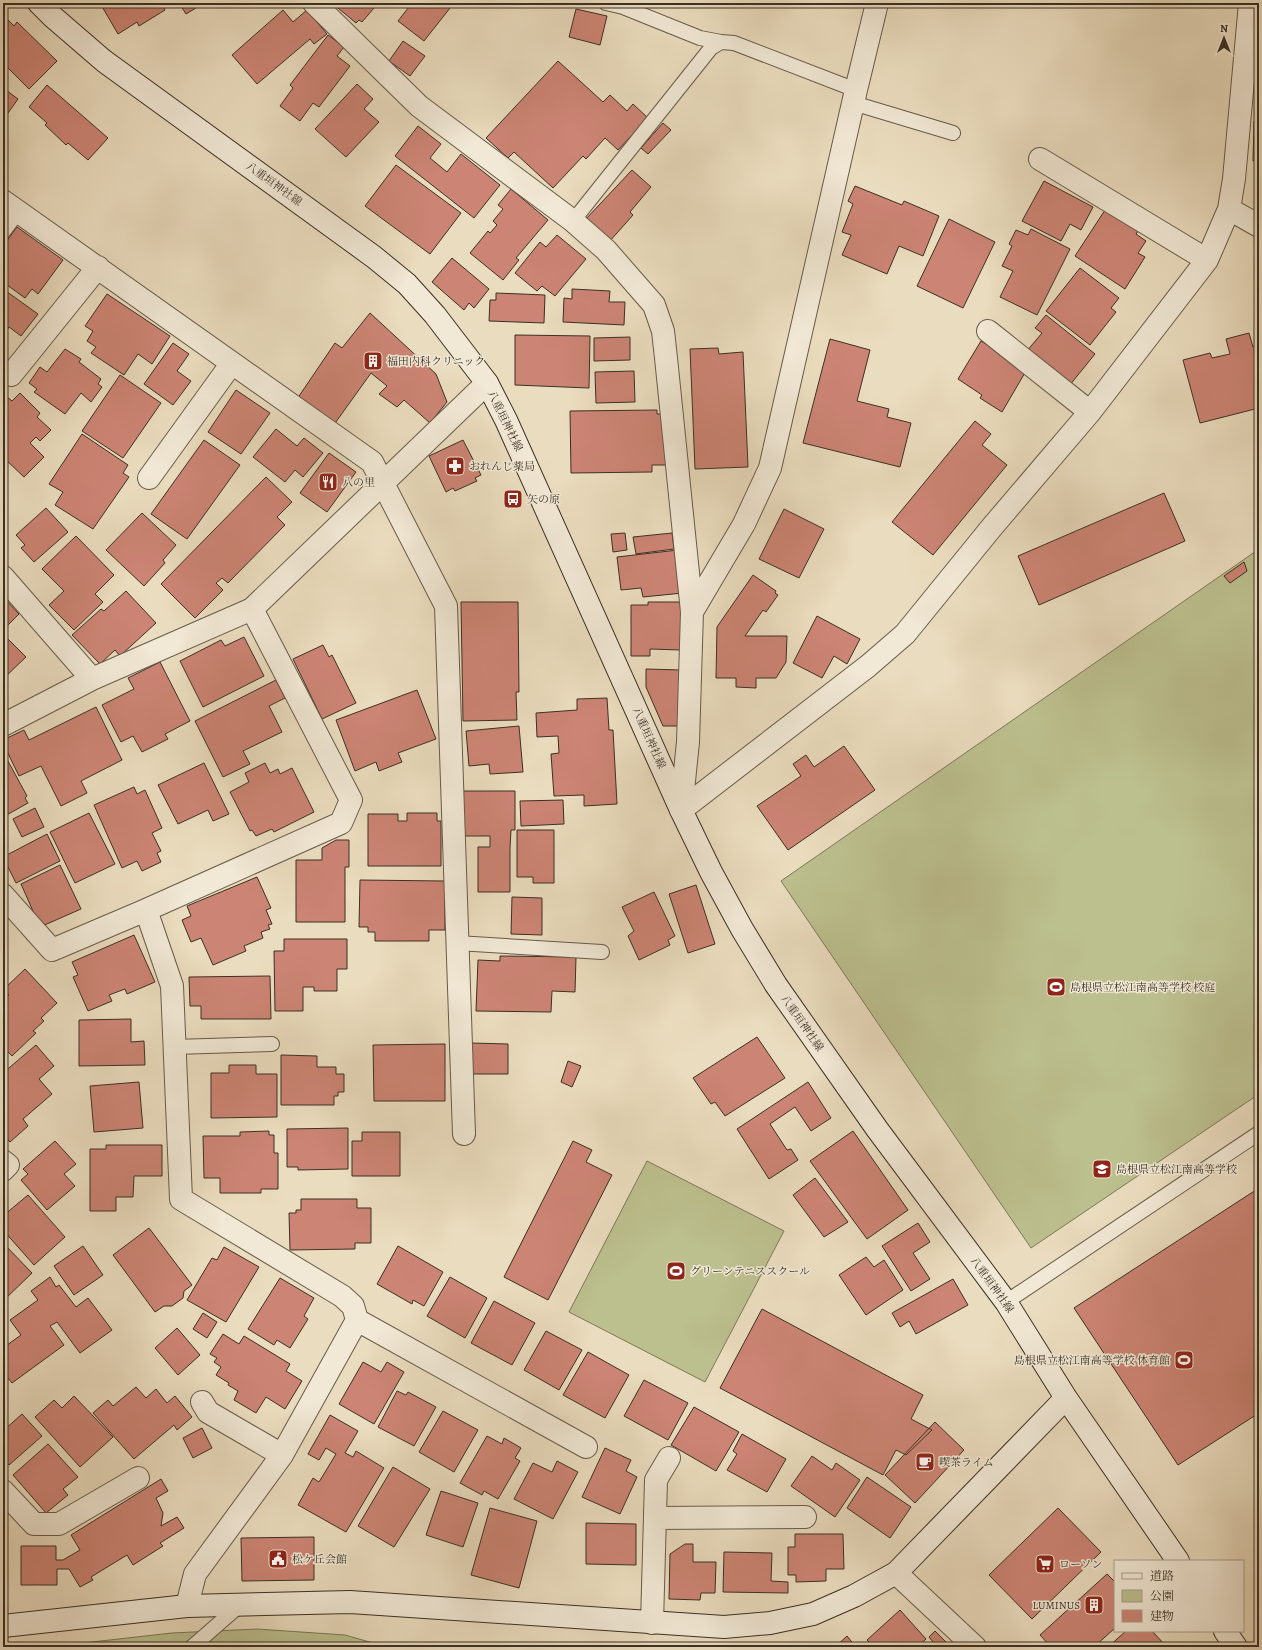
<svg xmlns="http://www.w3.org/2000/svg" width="1262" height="1650" viewBox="0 0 1262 1650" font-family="Alegreya,'Noto Serif JP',serif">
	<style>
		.green { fill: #bcbf8e; stroke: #7c7859 }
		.building { fill: #cc8474; stroke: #3b3024 }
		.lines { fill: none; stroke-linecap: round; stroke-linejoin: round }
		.lane-casing { stroke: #675b4a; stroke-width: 16 }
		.street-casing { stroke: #675b4a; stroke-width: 24 }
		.secondary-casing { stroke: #3b3024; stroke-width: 24 }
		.lane { stroke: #f1e8d5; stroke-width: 14 }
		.street { stroke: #f1e8d5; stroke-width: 22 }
		.secondary { stroke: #f1e8d5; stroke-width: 22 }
		.labels { text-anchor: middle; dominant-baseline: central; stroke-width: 3; stroke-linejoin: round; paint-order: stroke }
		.street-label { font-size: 11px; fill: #3b3024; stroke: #f1e8d5 }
		.poi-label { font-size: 11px; fill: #3b3024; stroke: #f1e8d5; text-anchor: start }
	</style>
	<rect width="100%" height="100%" fill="#eadcbe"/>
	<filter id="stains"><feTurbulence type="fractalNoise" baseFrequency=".005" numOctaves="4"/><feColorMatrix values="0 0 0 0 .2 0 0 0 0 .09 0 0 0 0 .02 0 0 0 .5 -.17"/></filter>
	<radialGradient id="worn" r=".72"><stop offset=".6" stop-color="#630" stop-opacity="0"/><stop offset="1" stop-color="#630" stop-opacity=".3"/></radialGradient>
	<path class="green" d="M1259,549V1094L1031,1248L781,881Z
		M647,1161L784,1231L705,1382L569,1312Z
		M257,1629L345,1635L387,1647H47L172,1633Z"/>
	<path class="building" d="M100,3H161L165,10L139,26L137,22L118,34Z
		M179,3H204L186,14Z
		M332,3H373L371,5L374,8L362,22L359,20L356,23Z
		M412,3H454L424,41L398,21Z
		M454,3H463L459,7Z
		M576,9L607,16L600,45L569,37Z
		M283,10L293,22L307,10L327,34L314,44L310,39L257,84L232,55Z
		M3,15L14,26L17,22L57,61L29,89L3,63Z
		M328,35L344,47L337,56L350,66L319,107L313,103L300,121L280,106L293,88L290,85Z
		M403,41L425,56L410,76L389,61Z
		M558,61L603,102L610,95L627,111L633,104L648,118L618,150L605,138L586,159L583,156L553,188L514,152L508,158L486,138Z
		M357,84L373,99L364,109L379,122L346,157L315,129Z
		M47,85L108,138L88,160L68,143L66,145L45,125L47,123L29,107Z
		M3,88L18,99L3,120Z
		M1254,121H1259V161H1253Z
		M663,123L671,130L648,154L641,148Z
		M418,126L441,144L430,158L447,172L461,154L500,185L474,218L395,156Z
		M396,165L461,213L430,254L365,206Z
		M632,170L651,187L630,212L633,215L609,242L584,221Z
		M1044,181L1093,207L1081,230L1070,224L1061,241L1022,221Z
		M855,186L902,205L904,201L939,216L923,256L899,246L887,274L842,255L851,235L842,232L853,204L848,201Z
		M511,189L548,220L516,258L519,260L503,280L470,253L488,231L490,233L497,225L493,221L503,209L498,205Z
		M1107,207L1140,228L1136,234L1146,241L1138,253L1145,257L1125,289L1075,256Z
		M949,219L995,242L963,308L917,286Z
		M17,227L63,260L38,294L32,289L25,298L3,282V246Z
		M1031,229L1070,249L1037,315L1000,297L1013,271L1002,266L1012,246L1009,244L1016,230L1028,235Z
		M557,235L586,259L555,296L542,286L537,291L515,273L540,242L546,247Z
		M452,258L489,289L474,308L469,303L464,310L432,282Z
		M1080,268L1119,298L1111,308L1116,312L1090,345L1046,311Z
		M3,289L38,314L21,336L9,327L3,336Z
		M572,289L610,291L609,302H625L624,325L563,322L564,298L572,299Z
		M496,293L545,295L544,323L489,321L490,300H496Z
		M107,294L170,336L152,364L138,354L124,375L91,353L96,347L87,341L93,331L85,326Z
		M370,313L436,374L447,402L430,423L404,400L397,407L379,394L387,386L371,373L333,426L295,402L335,343L342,348Z
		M1046,315L1095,354L1069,386L1026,352L1042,333L1035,328Z
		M1249,333L1253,347L1259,345V408L1200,423L1183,360L1210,353L1212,358L1230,354L1226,339Z
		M515,335L590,336L589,388L515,385Z
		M630,337V360L594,361V338Z
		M830,339L870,350L857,401L889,409L887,417L911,423L900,467L803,443Z
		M981,341L1007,356L1026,371L1002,412L980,398L982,395L958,379Z
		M173,343L189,354L177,371L191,381L173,405L144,384Z
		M718,348L719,354L743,352L748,467L695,469L690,349Z
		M65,349L81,359L79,362L101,379L98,384L102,387L91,402L81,393L65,414L34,392L37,389L29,383L40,367L47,372Z
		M634,371L635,402L596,403L595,372Z
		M120,375L161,403L123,458L82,431Z
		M236,390L270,413L241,454L208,432Z
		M20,393L40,413L37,417L51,430L40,441L36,437L30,443L44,457L24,477L3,457V401L7,397L12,401Z
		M657,410V414H665L666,465H652V472L571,473L570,411Z
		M975,421L991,434L982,445L1007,465L933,555L892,522Z
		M276,429L297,446L304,438L323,453L303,477L295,470L285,482L253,457Z
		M82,434L128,465L123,473L129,477L93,529L55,505L63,492L49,484Z
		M204,440L240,465L187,539L151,514Z
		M463,440L481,475L475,478L477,481L455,491L453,488L446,492L429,456Z
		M329,453L356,472L327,512L300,493Z
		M266,477L292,502L277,517L285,525L228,583L222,578L216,583L223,590L195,618L161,584Z
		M1164,493L1185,541L1039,605L1018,556Z
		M46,508L68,532L34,562L21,548L25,545L16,535Z
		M784,509L824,529L799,578L759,559Z
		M142,513L176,545L163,560L165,563L144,586L106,550Z
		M625,533L627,550L613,552L611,534Z
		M672,533L674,549L636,554L633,537Z
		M76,536L114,575L95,594L103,602L74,630L49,605L64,591L42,569Z
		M678,550L683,593L643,597L641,588L621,590L617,557Z
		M1244,562L1247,571L1230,583L1224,576Z
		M753,575L776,591L775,593L778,595L766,612L763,610L745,636H787L786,662L776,678H756V688L736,687V678H716L717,627Z
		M126,591L156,623L120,656L115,650L100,664L72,635L101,609L104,611Z
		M3,597L19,614L3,630Z
		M461,602H518L519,692H516L517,720L463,721Z
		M648,602H682L681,650L650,649V656H631V605H648Z
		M817,616L860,639L847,664L834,656L822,678L793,663Z
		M4,635L26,657L3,679V636Z
		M244,637L264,676L203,707L180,661L221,640L225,646Z
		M323,645L329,657L332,655L356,703L322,719L293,659Z
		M160,662L190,721L165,734L168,739L142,752L133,736L121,742L102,705L134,689L128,678Z
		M646,669L681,670V726H663L646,687Z
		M276,680L285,698L269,706L282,732L243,751L250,764L223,777L195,721Z
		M417,690L436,739L398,753L402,762L379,771L376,762L355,771L336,720Z
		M607,698L609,730H613L617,804L584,806V795L554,796L551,754L559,753L558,736L537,737L536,713L577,710V699Z
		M96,707L122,760L81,781L87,793L61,806L41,766L19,776L3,743V740L24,730L29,740Z
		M519,726L523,772L490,774L489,764L469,766L466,731Z
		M844,746L875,790L788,850L757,806L801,776L793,764L806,755L814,767Z
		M3,752L27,796L25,798L28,803L3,817Z
		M204,763L229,814L213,821L208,810L178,824L158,785Z
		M265,763L270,773L278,769L280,774L292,768L314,812L274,832L272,829L256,836L252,830L250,831L230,792L249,782L245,773Z
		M134,787L137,794L145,790L162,828L152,833L161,851L157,853L161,862L142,871L137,861L122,868L94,805Z
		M462,791H515V830H511L510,848V892H478V847H490V836H462Z
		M563,800L564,824L521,826L520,801Z
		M35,808L44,827L22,837L13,819Z
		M89,813L115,864L75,883L50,832Z
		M407,813H437V821H441V866H368V814H398V821H407Z
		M517,830H554V883H533V877H517Z
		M47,834L60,861L16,883L3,857Z
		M336,840H349V867H345V922H296V860H322V848Z
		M60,865L81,909L40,927L21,884Z
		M257,877L271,908L266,910L272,924L268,925L270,929L261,932L263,938L244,946L246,951L213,965L201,938L191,942L182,920L191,916L187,906Z
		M360,880L445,881V930H429V941H375V932H368V927H359Z
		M696,885L715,944L688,953L669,894Z
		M654,892L675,936L668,940L670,945L639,960L628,936L634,931L622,907Z
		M512,897L542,898V935L511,934Z
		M134,935L155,982L127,994L125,989L109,995L112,1001L88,1011L73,977L78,975L72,962Z
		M284,939H347V969H337V991H314V987H303V1011H275L274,951H284Z
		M500,956L576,957L575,992L552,991L551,1012L476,1011L478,960L500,961Z
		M3,959L7,964L3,967Z
		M25,969L57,1003L41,1018L44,1021L33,1031L36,1033L12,1056L6,1050L3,1053V1001L9,995L3,990Z
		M270,976L271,1019H201V1006H190L189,977Z
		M131,1019V1042L144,1041L145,1065L79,1066V1020Z
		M757,1037L785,1078L725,1116L715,1102L711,1104L693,1078Z
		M471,1043L508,1044V1074H470Z
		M445,1044V1101H374L373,1045Z
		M36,1045L54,1066L39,1079L52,1094L23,1119L28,1126L10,1142L3,1134V1073Z
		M281,1055L317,1056V1067H336V1074H344V1092H338V1096H334V1105H281Z
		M568,1061L581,1066L572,1087L561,1082Z
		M229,1065H256V1074H277V1117L211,1118V1073H229Z
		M139,1082L143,1128L94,1132L90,1086Z
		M808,1082L831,1118L811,1131L795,1107L770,1124L787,1150L791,1149L798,1160L769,1179L737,1129Z
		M348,1128V1169L298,1170V1167H287V1129Z
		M269,1131V1135H274V1153H278V1189H261V1193H220V1178H204L203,1136H240V1132Z
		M853,1131L908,1210L867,1239L810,1161Z
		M362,1132H400V1176H352V1141H362Z
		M55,1141L76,1164L64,1174L75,1186L47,1210L21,1180L28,1174L23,1169Z
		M573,1141L592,1150L586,1162L612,1175L548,1300L504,1277Z
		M106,1145H162V1176H134L133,1197H116V1211H90V1149H106Z
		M815,1178L848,1222L824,1237L793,1195Z
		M1259,1188V1413L1178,1465L1074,1308Z
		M28,1195L65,1237L34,1265L3,1230V1216Z
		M301,1199H357V1208H371V1243H355V1249L290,1250L289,1213H296V1210H301Z
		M918,1223L930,1242L913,1253L930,1279L911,1291L882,1246Z
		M149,1228L192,1285L184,1291L183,1298L172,1306H164L155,1312L113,1255Z
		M3,1243L32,1273L3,1301Z
		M83,1246L103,1275L74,1295L54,1266Z
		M398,1246L443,1272L424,1306L413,1300L412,1304L377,1284Z
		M224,1247L259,1267L226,1322L187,1300L212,1258L217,1260Z
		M866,1257L874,1267L884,1260L903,1290L866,1315L839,1275Z
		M50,1277L56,1287L59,1285L76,1307L88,1298L112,1330L80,1353L57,1322L50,1326L64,1345L12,1383L3,1372V1348L21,1335L10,1320L38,1300L31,1291Z
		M450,1277L487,1298L465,1338L427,1316Z
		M280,1278L314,1298L304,1316L308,1319L290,1348L277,1340L274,1345L248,1329Z
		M953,1279L968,1305L916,1334L909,1321L900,1327L892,1313Z
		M494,1301L535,1323L512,1365L471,1343Z
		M762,1309L923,1395L911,1419L932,1430L906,1455L896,1450L883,1475L720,1388Z
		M203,1313L217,1322L207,1338L193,1329Z
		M177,1328L200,1355L178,1375L155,1348Z
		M546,1331L582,1350L559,1390L524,1370Z
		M223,1334L239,1344L244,1336L290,1364L286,1371L302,1381L285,1409L266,1397L256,1413L234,1400L238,1391L228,1385L229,1383L216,1375L221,1367L214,1362L217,1358L210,1354Z
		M588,1352L629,1375L605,1418L563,1395Z
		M363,1362L381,1372L387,1362L404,1372L374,1424L339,1404Z
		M644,1380L688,1403L668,1440L624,1416Z
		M136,1387L146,1398L156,1389L167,1403L175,1396L192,1417L177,1430L174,1425L134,1459L93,1413L108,1400L113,1406Z
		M397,1391L406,1395L408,1392L436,1407L414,1446L378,1427Z
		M74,1396L113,1437L80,1467L35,1417L54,1400L62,1408Z
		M694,1407L739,1432L716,1471L671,1445Z
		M443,1411L478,1430L454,1472L419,1452Z
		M22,1414L42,1436L9,1465L3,1458V1431Z
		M330,1415L358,1431L345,1453L353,1457L356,1451L384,1468L346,1532L298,1505L313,1478L319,1482L336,1454L326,1448L319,1460L308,1454Z
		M935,1422L964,1450L915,1503L885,1475Z
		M202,1428L212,1448L193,1458L183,1438Z
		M742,1434L786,1459L767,1492L727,1470L737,1454L733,1451Z
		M487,1436L502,1444L504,1438L521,1448L515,1458L520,1461L498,1499L484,1491L482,1495L460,1483Z
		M48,1444L78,1477L63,1489L68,1495L46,1513L13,1475Z
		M605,1448L631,1460L626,1471L637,1477L620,1514L582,1497Z
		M812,1456L832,1470L836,1463L860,1480L835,1517L791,1486Z
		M557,1461L578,1472L553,1519L514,1499L533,1463L552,1472Z
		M393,1467L430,1489L394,1547L358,1526Z
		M867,1477L911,1507L890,1538L847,1508Z
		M161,1479L168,1491L156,1498L163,1513L161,1526L177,1517L184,1528L160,1543L163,1546L133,1565L127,1555L91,1577L93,1580L80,1587L69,1569H57V1585H21V1546H56V1560H63L80,1550L71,1535Z
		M441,1491L478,1503L463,1547L426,1535Z
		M490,1508L537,1521L519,1588L471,1575Z
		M1058,1508L1101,1552L1032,1619L989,1575Z
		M586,1523L636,1524V1565L586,1564Z
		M795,1534H843L844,1569H826V1581L796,1582V1575H788V1547H795Z
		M314,1537V1580L242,1581L241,1538Z
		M685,1544H693V1562H716L715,1593H701L700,1600L669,1599L670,1554Z
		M724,1552L772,1553L771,1581L788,1582V1593L723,1592Z
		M1107,1574L1115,1582V1628L1094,1647H1051L1040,1635Z
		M900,1610L926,1639L917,1647H874L867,1640Z
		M935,1631L951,1647H937L929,1637Z
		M1126,1631H1152L1167,1647H1108Z
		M847,1636L856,1647H835Z"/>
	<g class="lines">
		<defs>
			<path id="lane" d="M606,3L623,7L700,38L721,42
				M853,103L953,133
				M573,221L711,48L721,42L734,43L856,90
				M3,232L18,212
				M457,943L602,952
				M174,1047L272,1044
				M1006,1302L1259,1133
				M192,1647L240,1605"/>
			<path id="street" d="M314,3L419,106L573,221L606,250L654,305L663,331L666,358L692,612
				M1040,159L1207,260
				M3,201L372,462L446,606L464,1134
				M1229,209L1259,226
				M988,331L1090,412
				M11,375L98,267
				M149,478L232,363
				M3,577L92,679
				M3,725L92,679L252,609L487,383
				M681,810L868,666L905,634L992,527L1090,412L1207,260L1229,209L1234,179L1250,3
				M681,810L688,742L692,612L744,524L770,468L856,90L877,3
				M3,895L52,950L146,910
				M3,1161L8,1165L3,1170
				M357,1320L586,1447
				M202,1402L208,1412L282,1455
				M3,1491L34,1524H59L138,1478
				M655,1518L805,1517
				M896,1573L975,1647
				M187,1606L195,1574L282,1455L357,1320L353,1306L342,1296L181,1199L172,986L146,910L341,823L351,800L252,609
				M652,1623L656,1480L669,1458"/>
			<path id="secondary" d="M39,3L53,17L104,61L374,257L407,284L435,315L487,383L506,420L681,810L711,872L742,929L776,985L877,1129L1006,1302L1066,1398L1178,1561
				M3,1626L187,1606L350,1602L724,1627L770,1623L813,1614L854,1596L896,1573L1066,1398
				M1225,1631L1236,1647"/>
		</defs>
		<use href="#lane" class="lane-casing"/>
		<use href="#street" class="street-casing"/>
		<use href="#secondary" class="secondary-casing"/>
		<use href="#lane" class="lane"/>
		<use href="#street" class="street"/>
		<use href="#secondary" class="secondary"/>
	</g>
	<defs>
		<symbol id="building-square" viewBox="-11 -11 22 22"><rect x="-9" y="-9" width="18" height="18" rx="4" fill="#8f2418" stroke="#f1e8d5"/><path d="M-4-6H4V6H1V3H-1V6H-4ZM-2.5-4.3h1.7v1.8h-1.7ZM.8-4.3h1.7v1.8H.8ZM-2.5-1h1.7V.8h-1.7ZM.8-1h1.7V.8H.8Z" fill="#fff"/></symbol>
		<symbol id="pharmacy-square" viewBox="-11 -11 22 22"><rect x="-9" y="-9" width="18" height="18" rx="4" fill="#8f2418" stroke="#f1e8d5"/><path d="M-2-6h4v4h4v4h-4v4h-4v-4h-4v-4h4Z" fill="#fff"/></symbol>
		<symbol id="restaurant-square" viewBox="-11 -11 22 22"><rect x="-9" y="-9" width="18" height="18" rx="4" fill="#8f2418" stroke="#f1e8d5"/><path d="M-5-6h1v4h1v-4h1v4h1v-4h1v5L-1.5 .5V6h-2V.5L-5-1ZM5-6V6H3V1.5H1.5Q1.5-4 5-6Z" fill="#fff"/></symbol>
		<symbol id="bus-square" viewBox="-11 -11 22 22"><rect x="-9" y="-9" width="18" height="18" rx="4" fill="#8f2418" stroke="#f1e8d5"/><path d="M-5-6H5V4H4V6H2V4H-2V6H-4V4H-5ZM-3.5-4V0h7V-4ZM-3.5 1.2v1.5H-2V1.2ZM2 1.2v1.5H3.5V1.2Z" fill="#fff"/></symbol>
		<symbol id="stadium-square" viewBox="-11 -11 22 22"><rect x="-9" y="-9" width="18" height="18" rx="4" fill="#8f2418" stroke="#f1e8d5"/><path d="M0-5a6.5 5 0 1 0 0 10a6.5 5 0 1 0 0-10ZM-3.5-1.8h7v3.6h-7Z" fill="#fff"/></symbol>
		<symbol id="school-square" viewBox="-11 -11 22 22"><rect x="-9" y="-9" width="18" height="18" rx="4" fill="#8f2418" stroke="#f1e8d5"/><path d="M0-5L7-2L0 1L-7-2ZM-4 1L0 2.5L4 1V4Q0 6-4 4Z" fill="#fff"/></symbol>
		<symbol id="cafe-square" viewBox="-11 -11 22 22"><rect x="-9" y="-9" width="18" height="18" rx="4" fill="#8f2418" stroke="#f1e8d5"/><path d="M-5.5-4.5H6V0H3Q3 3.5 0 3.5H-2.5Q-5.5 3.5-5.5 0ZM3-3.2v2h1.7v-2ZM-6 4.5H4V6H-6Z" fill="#fff"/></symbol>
		<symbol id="civic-square" viewBox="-11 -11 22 22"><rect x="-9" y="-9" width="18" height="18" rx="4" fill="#8f2418" stroke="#f1e8d5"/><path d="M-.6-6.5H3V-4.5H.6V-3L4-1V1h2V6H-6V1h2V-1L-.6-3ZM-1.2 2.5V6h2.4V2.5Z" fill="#fff"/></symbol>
		<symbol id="supermarket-square" viewBox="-11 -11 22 22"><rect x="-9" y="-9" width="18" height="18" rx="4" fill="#8f2418" stroke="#f1e8d5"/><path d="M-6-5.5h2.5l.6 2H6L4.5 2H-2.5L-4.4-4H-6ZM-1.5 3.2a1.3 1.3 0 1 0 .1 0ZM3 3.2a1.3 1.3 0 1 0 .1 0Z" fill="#fff"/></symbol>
	</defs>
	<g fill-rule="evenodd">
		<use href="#building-square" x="362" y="350" width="22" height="22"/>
		<use href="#pharmacy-square" x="444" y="455" width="22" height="22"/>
		<use href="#restaurant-square" x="317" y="471" width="22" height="22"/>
		<use href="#bus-square" x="502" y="488" width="22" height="22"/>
		<use href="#stadium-square" x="1045" y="976" width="22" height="22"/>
		<use href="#school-square" x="1091" y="1158" width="22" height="22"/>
		<use href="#stadium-square" x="665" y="1260" width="22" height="22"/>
		<use href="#stadium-square" x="1173" y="1349" width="22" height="22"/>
		<use href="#cafe-square" x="914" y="1451" width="22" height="22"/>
		<use href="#civic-square" x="267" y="1548" width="22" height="22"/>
		<use href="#supermarket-square" x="1034" y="1553" width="22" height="22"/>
		<use href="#building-square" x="1083" y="1594" width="22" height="22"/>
	</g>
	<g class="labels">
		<g class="street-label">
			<text transform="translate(274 184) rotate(36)">八重垣神社線</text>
			<text transform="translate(505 421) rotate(64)">八重垣神社線</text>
			<text transform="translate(649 738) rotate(66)">八重垣神社線</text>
			<text transform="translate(802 1023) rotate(55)">八重垣神社線</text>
			<text transform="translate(992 1285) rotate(54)">八重垣神社線</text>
		</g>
		<g class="poi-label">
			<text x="387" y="361">福田内科クリニック</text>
			<text x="469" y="466">おれんじ薬局</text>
			<text x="342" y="482">八の里</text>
			<text x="527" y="499">矢の原</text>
			<text x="1070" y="987">島根県立松江南高等学校 校庭</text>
			<text x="1116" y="1169">島根県立松江南高等学校</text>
			<text x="690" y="1271">グリーンテニススクール</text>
			<text x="1170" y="1360" text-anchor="end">島根県立松江南高等学校 体育館</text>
			<text x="939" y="1462">喫茶ライム</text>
			<text x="292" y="1559">松ケ丘会館</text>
			<text x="1059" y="1564">ローソン</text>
			<text x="1080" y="1605" text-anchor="end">LUMINUS</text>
		</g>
	</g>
	<rect width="1262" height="1650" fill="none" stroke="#eadcbe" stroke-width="16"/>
	<rect x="4" y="4" width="1254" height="1642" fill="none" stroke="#3b3024" stroke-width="2"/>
	<rect x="8" y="8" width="1246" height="1634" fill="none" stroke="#3b3024"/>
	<rect x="1114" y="1560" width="130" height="72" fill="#f1e8d5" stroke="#a89e8e"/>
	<rect x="1122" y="1573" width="20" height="6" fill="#f1e8d5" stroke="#a89e8e"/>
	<text x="1150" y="1580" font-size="12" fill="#3b3024">道路</text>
	<rect x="1122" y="1590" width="20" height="12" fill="#bcbf8e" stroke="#a89e8e"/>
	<text x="1150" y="1600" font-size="12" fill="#3b3024">公園</text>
	<rect x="1122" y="1610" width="20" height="12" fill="#cc8474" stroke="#a89e8e"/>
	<text x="1150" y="1620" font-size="12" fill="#3b3024">建物</text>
	<g transform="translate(1224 38)" stroke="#f1e8d5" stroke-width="3" paint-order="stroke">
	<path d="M0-3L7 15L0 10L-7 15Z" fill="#3b3024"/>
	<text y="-6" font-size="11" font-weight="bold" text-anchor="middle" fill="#3b3024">N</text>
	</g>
	<rect width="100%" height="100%" filter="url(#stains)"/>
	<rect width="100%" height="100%" fill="url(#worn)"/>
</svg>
